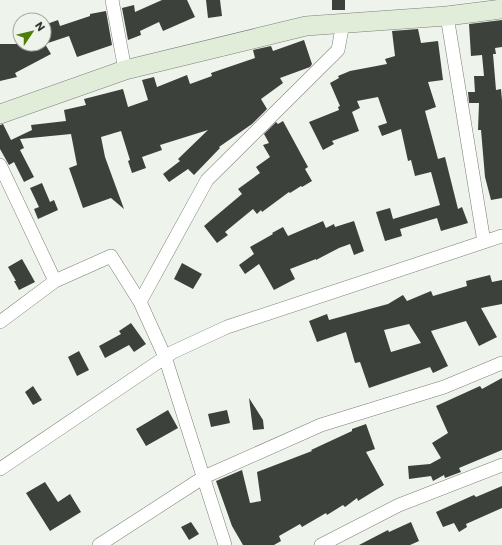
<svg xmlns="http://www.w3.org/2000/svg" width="502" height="545" viewBox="0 0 502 545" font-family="Poppins,sans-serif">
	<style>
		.building { fill: #3d413b; fill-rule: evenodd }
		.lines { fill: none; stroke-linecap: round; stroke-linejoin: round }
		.street-casing { stroke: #7b7f77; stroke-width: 14 }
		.secondary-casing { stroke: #7b7f77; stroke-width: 20 }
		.street { stroke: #fff; stroke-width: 13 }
		.secondary { stroke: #e2edd9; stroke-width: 19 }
	</style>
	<rect width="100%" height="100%" fill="#eef3eb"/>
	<path class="building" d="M162,0H187L195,17L163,31L159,22L140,31L141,35L128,40L122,8L134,5L135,12Z
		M206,0H220L222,16L208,18Z
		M332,0H345V10H332Z
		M106,11L112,45L77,57L69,36L45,44L51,54L15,73L17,77L0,81V44H44V25L58,20L60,26L90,16V14Z
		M502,20V47L495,48L496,54H493L496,90L501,89L502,100V198L491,200L485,177L481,130H478L479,103H469L468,92H475L474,76H484L482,55L471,56L469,24Z
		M418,29L421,43L438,41L443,80L428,82L436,107L425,111L438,159L445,157L458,209L462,207L468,223L441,231L437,218L400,229L402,236L385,241L376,212L390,208L393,219L440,205L431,172L415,176L411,160L408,161L401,129L382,136L378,126L387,123L378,97L357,101L360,108L352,112L359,131L332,141L334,144L323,150L309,122L339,110L338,107L340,106L330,83L339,78L338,76L350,71L387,64L385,59L395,56L392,31Z
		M304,40L312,64L310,67L280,78L283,83L261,99L267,109L252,124L219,147L220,148L194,175L188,169L169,182L163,174L180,161L178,159L208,130L160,145L162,150L142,157L146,168L132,173L128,161L130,160L121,131L101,137L105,157L124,209L111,198L83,208L69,168L77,165L71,134L20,139L24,148L20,150L34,177L24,182L14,162L9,165L0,149V125L3,124L11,140L32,130L31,125L66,121L64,110L86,105L84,99L123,89L128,107L148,100L142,80L154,77L157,87L187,75L190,84L212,76L211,73L255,58L253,50L271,46L273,51Z
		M283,121L308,167L305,169L312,181L302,187L301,186L290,193L289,192L262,212L261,210L257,214L253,209L225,232L228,235L217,243L204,226L242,194L238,189L260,173L256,167L270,157L263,145L269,143L264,134L276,122L278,124Z
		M42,183L50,202L54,200L58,210L38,219L34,209L39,207L30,188Z
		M323,221L326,228L334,224L335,227L354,221L364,251L354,255L350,244L339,248L316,260V259L290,269L295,279L274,290L259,264L245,274L239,265L254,254L250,247L273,234L272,233L283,227L288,236Z
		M22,259L35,282L19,290L14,281H16L8,267Z
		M182,263L202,274L193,289L174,279Z
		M490,275L492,282L502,280V304L481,308L497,337L479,346L466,321L431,331L448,366L433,373L430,367L369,388L360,362L355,363L346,332L317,342L309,321L327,314L329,320L388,304L403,295L407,301L431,291L433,296L467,286L466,281ZM409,324L421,343L391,352L384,330Z
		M131,323L146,344L134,352L129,345L105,358L99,346L121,334L119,331Z
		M79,351L89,370L77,376L68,357Z
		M502,378V450L459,468L461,472L445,478L444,475L433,481L431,476L409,479L408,466L430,464L441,458L432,443L448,433L436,406L480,386L482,389Z
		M33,386L42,400L33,405L25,392Z
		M249,398L263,420L264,429L253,430Z
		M168,410L178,428L146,446L136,429Z
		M227,410L230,423L211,427L208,414Z
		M366,424L375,449L366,452L384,485L358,501L357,498L345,507L343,505L327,515L326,513L302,527L300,524L279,536L281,541L274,545H243L232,526L216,481L242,470L250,503L261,501L257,472L312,451L311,450L352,431V429Z
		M45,482L58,502L70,494L81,512L50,531L26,493Z
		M502,486V508L466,524L467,527L459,532L454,523L443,527L436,512L474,495L476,497Z
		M191,522L199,534L189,540L181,527Z
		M411,522L419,541L410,545H359L388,530L389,532Z"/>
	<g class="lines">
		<defs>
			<path id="street" d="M112,0L125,70
				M447,16L484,242
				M0,165L55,281
				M0,322L55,281L111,256L140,302
				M0,469L173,352L227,327L502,236
				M99,545L204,477L321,425L444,387L502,363
				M225,545L165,357L140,302L207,180L338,50L343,23
				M321,545L399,505L502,465"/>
			<path id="secondary" d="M0,114L125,70L306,26L447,16L502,9"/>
		</defs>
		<use href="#street" class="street-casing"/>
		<use href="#secondary" class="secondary-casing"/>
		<use href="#street" class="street"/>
		<use href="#secondary" class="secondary"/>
	</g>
	<g transform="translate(32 32) rotate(55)"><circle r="19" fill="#eef3eb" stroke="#a4a8a2"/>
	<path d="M0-3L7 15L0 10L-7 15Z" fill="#4e7d08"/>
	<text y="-6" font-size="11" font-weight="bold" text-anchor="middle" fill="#363734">N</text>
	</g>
</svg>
